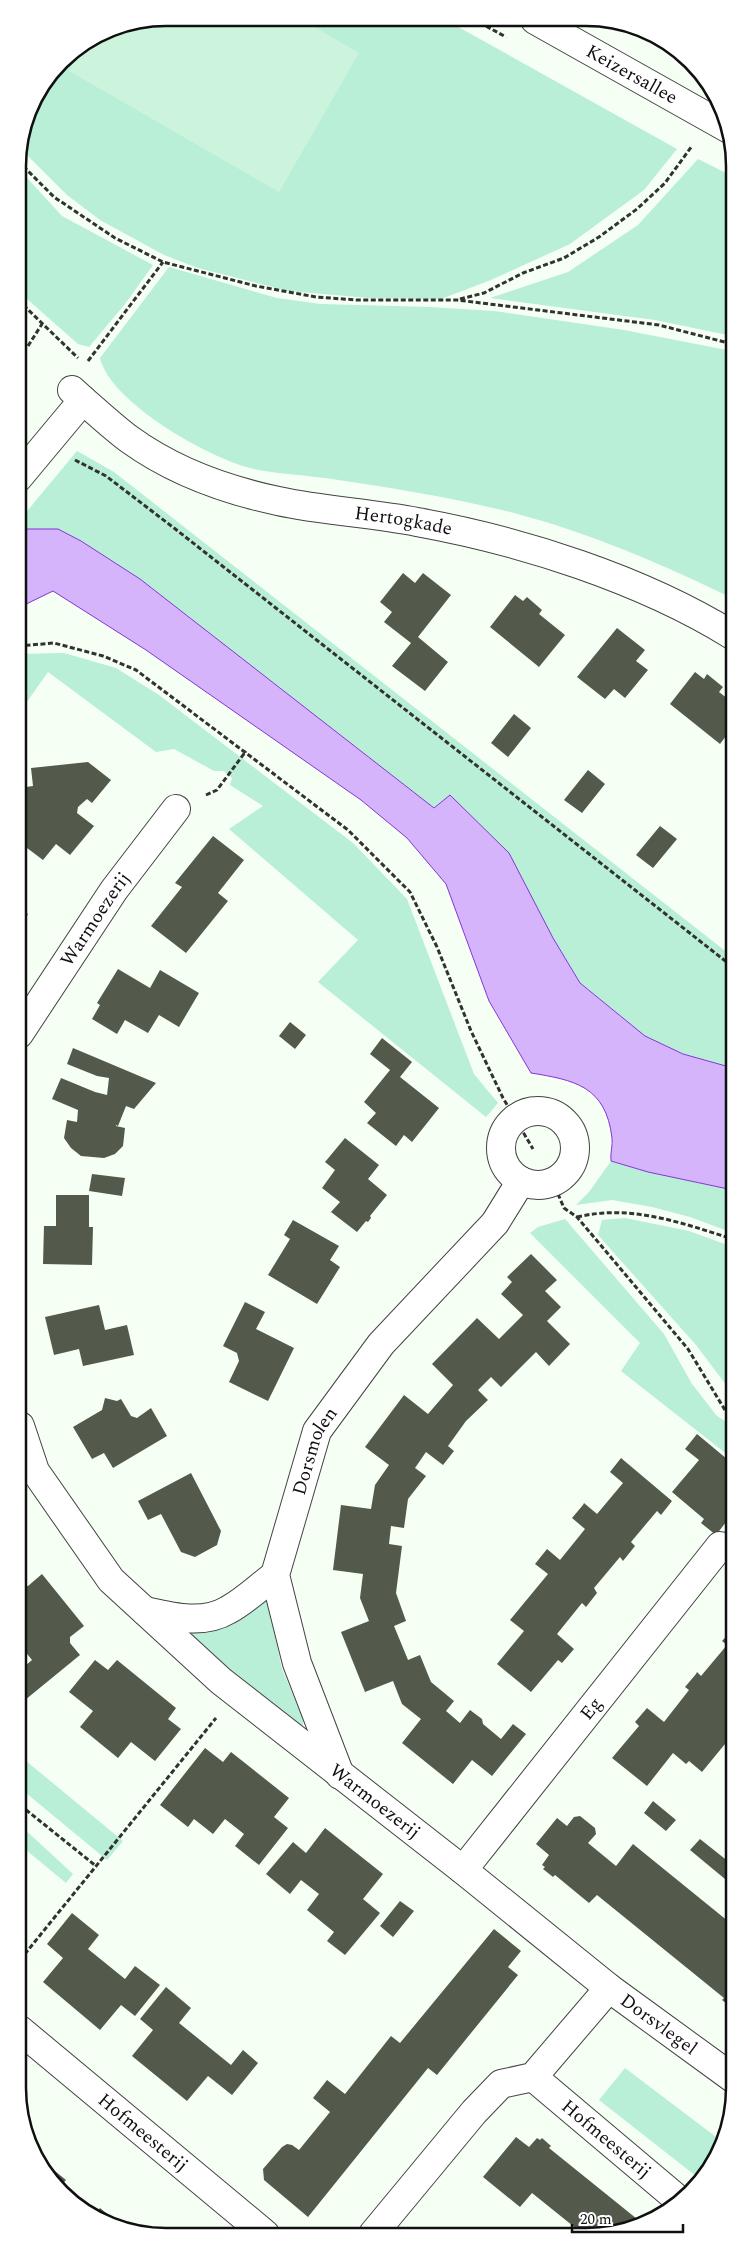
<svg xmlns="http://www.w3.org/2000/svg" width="752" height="2254" viewBox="0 0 752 2254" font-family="Spectral,serif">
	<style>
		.green { fill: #b9eed7 }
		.pitch { fill: #ccf4dd }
		.water { fill: #d5b4fb; stroke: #8535d8 }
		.building { fill: #535a4c }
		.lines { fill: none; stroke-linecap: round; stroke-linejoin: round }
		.street-casing { stroke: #434343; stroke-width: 30 }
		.path { stroke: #323232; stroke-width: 3; stroke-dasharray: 5 2.5; stroke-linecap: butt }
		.street { stroke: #fff; stroke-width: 28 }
		.labels { text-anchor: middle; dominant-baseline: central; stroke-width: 5; stroke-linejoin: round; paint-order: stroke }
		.street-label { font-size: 19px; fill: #101010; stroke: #fff }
		.rim { fill: none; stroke: #101010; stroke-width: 2.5 }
	</style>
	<rect width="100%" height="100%" fill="#f5fff4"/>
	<path class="green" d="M166,18L444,19L677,149L644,190L570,244L491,280L441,299L369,298L288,291L198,268L164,255L100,220L67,195L20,148L33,100L68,55L110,29Z
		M698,159L732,176V336L655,320L490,298L568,272L638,225Z
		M18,168L62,216L153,265L125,304L89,347L78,344L18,291Z
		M169,267L277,298L321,304L430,307L494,311L624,330L732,351V598C662,564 590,533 514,513C455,498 393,488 332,479C307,475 274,474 250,468C207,457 110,402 100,358Z
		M77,451L114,472L733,957V1068L683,1054L645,1036L580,983L553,938L451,795L434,808L140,579L81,541L58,530L27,529L18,540V522Z
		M64,653L116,668L159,695L353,843L407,899L474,1074L498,1103L486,1117L318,982L358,940L229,829L263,806L230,785L232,778L224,771H214L174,749L156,752L48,672L19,713V654Z
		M611,1161L648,1172L733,1190V1233L690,1217L652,1207L612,1200L576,1205L589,1192Z
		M625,1218L689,1231L733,1247V1394L696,1345L598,1235L602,1220Z
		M565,1219L664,1334L692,1384L717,1416L733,1426V1459L621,1371L640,1343L530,1233L538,1227Z
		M267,1597L282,1669L303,1719V1725L298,1726L187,1638L193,1628Z
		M20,1756L123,1841L107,1860L20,1788Z
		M20,1825L73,1874L66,1883L20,1845Z
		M625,2068L724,2143L701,2180L599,2100Z"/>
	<path class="pitch" d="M166,18H299L359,53L279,192L69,71L84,44L110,29Z"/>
	<path class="water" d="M27,529H58L81,541L140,579L434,808L450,795L509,853L553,938L580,983L645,1036L683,1054L733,1068V1190L648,1172L611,1161C610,1153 613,1145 612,1138C606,1086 574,1080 531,1073L489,1001L446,884L407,838L361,800L146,650L53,591L18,608V540Z"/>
	<path class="building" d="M403,573L415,583L423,573L451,595L418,637L448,662L425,691L392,666L411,643L384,622L392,612L380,602Z
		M515,595L523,601L527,597L542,610L539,614L565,635L539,667L490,627Z
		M617,628L645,650L636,661L648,670L625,698L614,689L605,699L577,677Z
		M695,672L704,679L707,674L723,687L719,692L732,702V728L720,744L670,704Z
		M514,714L531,728L508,757L491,743Z
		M88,762L111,780L92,803L87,799L78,807L77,813L94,826L70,855L56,844L43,860L19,842V788L33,786L31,768Z
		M588,770L605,784L582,813L564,800Z
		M660,826L677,839L653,868L636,855Z
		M213,836L244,860L218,893L228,901L186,953L151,926L182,887L175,883Z
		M19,909L28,914L19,931Z
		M118,969L150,988L160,970L199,993L179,1027L159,1015L148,1033L125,1020L117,1034L92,1019L100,1005L97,1003Z
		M290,1022L306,1035L295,1049L279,1036Z
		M382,1038L412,1062L400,1077L439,1108L412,1142L404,1135L396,1146L367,1123L376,1113L364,1102L390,1070L370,1054Z
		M73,1048L156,1083L134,1109L126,1106L118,1126L116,1125V1126L125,1128L123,1146L115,1154L104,1158L81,1156L71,1148L64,1138L67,1120L77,1122L78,1110L52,1099L61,1078L95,1092L107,1095L109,1078L97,1076L67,1064Z
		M345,1138L379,1165L368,1179L387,1195L370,1216L371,1218L368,1222L366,1221L357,1232L331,1212L340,1202L322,1188L335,1170L325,1162Z
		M92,1174L125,1178L122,1196L89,1191Z
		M56,1195H89V1227H93L92,1265L43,1264L44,1226H56Z
		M293,1220L339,1246L330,1260L340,1267L317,1304L268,1275L290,1239L284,1235Z
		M531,1254L557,1280L545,1291L561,1307L547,1321L570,1344L549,1366L536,1352L501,1387L491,1377L478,1390L488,1400L466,1421L448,1446L454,1451L443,1465L426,1452L415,1468L426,1476L408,1499L404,1528L391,1526L389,1544L402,1546L396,1593L406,1621L394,1626L408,1660L420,1655L431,1682L454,1701L446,1711L460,1723L470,1710L482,1719L483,1724L501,1739L513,1724L526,1734L492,1776L472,1760L453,1784L402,1743L421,1719L402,1704L393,1681L365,1692L341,1632L369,1621L360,1598L363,1574L333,1570L341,1505L371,1509L375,1485L389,1465L365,1447L404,1395L428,1414L453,1385L432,1364L477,1318L499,1339L523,1315L501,1294L512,1282L507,1277Z
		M245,1302L265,1312L256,1329L294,1348L268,1401L229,1382L239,1361L237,1353L223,1346Z
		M99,1305L105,1330L127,1325L134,1355L83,1366L79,1349L54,1355L45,1317Z
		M105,1398L117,1401L121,1399L131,1416L137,1418L151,1408L167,1436L113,1468L104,1453L92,1459L73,1427L102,1410Z
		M697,1434L733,1464V1513L716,1535L701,1523L704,1519L672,1492L699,1460L685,1449Z
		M621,1458L672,1501L661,1515L657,1511L631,1542L635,1546L623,1561L620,1557L594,1588L597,1593L586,1607L582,1603L557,1634L574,1649L562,1663L558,1660L531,1692L497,1664L524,1631L510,1620L548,1574L535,1564L547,1549L560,1560L585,1529L572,1518L583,1505L584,1503L597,1514L623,1483L610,1472Z
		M191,1473L221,1531L217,1545L195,1557L181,1552L161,1514L148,1520L138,1501Z
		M42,1574L84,1626L70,1637V1643L80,1655L25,1700L20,1694V1670L32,1660L20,1645V1581L22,1585L28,1586Z
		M734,1628V1733L702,1772L689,1761L686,1764L673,1753L647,1786L612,1758L639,1726L635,1722L647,1708L664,1722L689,1690L685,1687L696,1674L697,1672L701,1676L727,1645L722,1641Z
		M95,1660L108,1670L117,1660L176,1708L168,1719L181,1729L155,1761L131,1742L118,1758L80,1727L93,1711L69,1692Z
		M205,1748L223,1762L231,1752L289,1798L274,1817L288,1828L259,1865L235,1846L244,1834L225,1819L213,1834L194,1819L188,1827L160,1805Z
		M653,1801L676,1820L666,1831L644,1813Z
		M580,1816L595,1828L596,1834L588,1843L616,1866L633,1844L734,1926V2006L732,2008L722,2000L724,1998L597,1895L589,1903L555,1875L553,1877L543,1869L545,1867L542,1865L549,1855L536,1844L557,1818L567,1826L574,1817Z
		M325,1828L383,1874L363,1899L380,1913L345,1955L327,1941L334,1932L307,1910L319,1894L301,1880L290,1894L266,1874L293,1842L306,1853Z
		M700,1839L734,1866L725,1879L690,1850Z
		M400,1901L414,1911L393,1937L380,1926Z
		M72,1913L99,1935L88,1949L125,1979L135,1966L160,1985L135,2016L121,2005L100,2030L43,1982L63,1958L47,1944Z
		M494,1929L521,1951L508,1967L518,1975L437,2075L428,2068L308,2217L264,2180L263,2169L282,2147L287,2144L292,2145L299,2150L330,2112L313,2098L327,2080L345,2094L391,2036L400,2043Z
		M166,1987L191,2008L179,2023L231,2065L243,2050L258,2063L232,2095L208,2076L187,2101L132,2056L153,2030L140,2019Z
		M516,2137L529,2147L537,2138L540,2140L542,2138L551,2146L549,2148L642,2223L615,2234H583L532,2193L520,2207L483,2177Z
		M35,2155L66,2180L58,2189L37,2162Z
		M100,2208L127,2230L100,2221L93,2216Z"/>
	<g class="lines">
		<defs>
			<g id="street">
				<path id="s1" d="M535,20L729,129"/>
				<path id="s2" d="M83,400C98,413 113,427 129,439C173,471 226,490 278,501C324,511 371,513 417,522C522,541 641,579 732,635"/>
				<path d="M18,478L83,400L72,390"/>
				<path id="s3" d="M19,1034L114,890L176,809"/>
				<circle cx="538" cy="1148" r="37"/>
				<path id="s4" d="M20,1426L35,1471L111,1580L221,1681L463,1870L609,1988L734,2079"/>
				<path d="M145,1611C172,1617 203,1625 228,1610C245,1601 260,1586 275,1575"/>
				<path id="s5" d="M340,1775L297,1663L275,1575L317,1431L381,1344L495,1223L521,1181"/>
				<path id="s6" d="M463,1870L720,1546"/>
				<path id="s7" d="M20,2030L265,2234"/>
				<path id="s8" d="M533,2077L680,2201"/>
				<path d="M373,2234L474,2112L501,2084L533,2077L609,1988"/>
			</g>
		</defs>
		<use href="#street" class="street-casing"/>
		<path class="path" d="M473,19L506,37
			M18,161L54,197L115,238L163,262L256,286L316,297L357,300H457L659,325L732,344
			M460,299L484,293L523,273L564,258L599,237L637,209L665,183L692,146
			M18,300L78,358
			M28,346L42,324
			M88,361L163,262
			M75,460L106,476L174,528L733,967
			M18,646L54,643L103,656L136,670L348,830L410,892L437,947L471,1031L503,1098L533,1149
			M206,795L217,790L246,751
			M555,1187L564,1208L577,1217L688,1349L728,1415L733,1418
			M577,1217C632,1204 681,1223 733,1239
			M20,1805L96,1866
			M20,1960L216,1718"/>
		<use href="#street" class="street"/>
	</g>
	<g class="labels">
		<g class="street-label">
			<text stroke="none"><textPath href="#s1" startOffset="111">Keizersallee</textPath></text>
			<text stroke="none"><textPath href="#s2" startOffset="350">Hertogkade</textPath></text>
			<text stroke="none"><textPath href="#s3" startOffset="138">Warmoezerij</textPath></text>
			<text stroke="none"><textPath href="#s5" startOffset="341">Dorsmolen</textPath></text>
			<text stroke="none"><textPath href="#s6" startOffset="206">Eg</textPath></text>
			<text stroke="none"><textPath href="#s4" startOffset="525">Warmoezerij</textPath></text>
			<text stroke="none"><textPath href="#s4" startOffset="886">Dorsvlegel</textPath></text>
			<text stroke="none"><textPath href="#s7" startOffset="160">Hofmeesterij</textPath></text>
			<text stroke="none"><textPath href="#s8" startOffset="96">Hofmeesterij</textPath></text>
		</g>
	</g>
	<path d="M0 0H752V2254H0ZM166 26H586A140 140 0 0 1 726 166V2088A140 140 0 0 1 586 2228H166A140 140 0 0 1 26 2088V166A140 140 0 0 1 166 26Z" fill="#fff" fill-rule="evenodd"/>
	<path class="rim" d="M166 26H586A140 140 0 0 1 726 166V2088A140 140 0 0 1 586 2228H166A140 140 0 0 1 26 2088V166A140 140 0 0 1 166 26Z"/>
	<path d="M572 2224v8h111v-8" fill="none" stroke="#101010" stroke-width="2.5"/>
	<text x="580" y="2224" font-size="15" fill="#101010" stroke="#ffffff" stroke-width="4" paint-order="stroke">20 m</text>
</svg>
